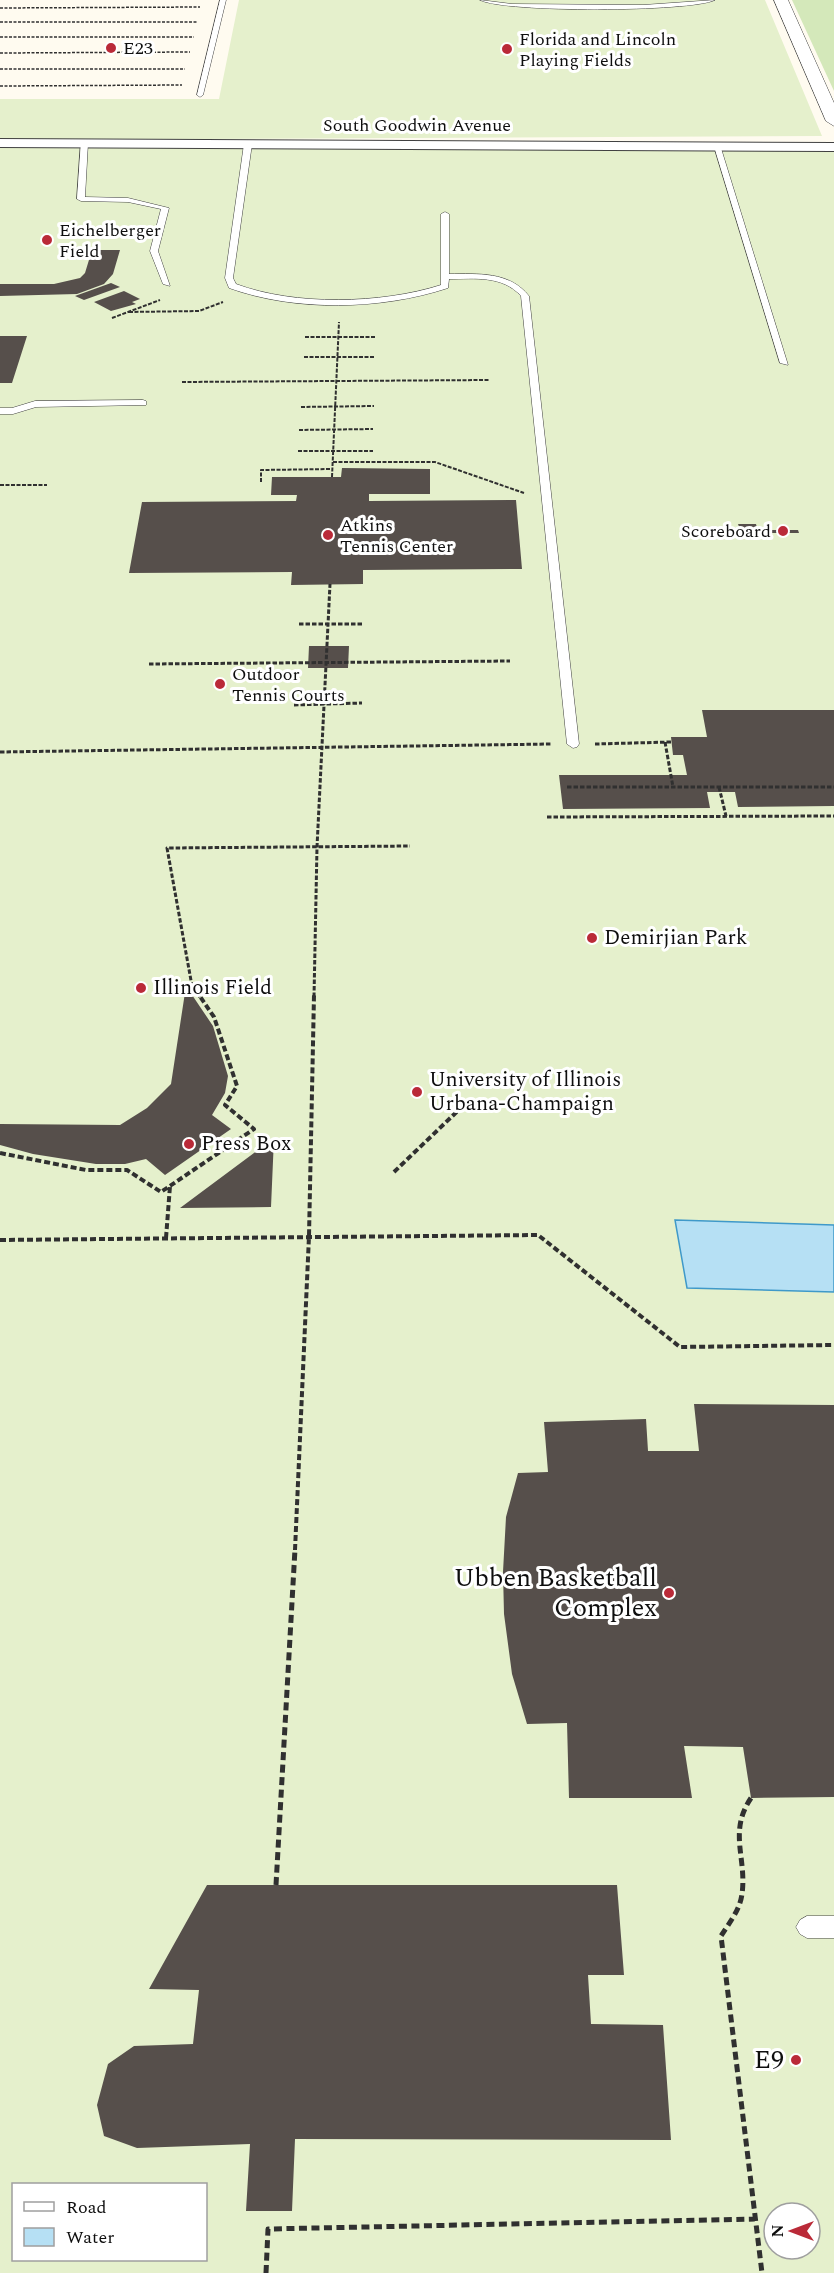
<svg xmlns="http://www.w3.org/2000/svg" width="834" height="2273" viewBox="0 0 834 2273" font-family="Spectral,serif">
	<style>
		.green { fill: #d4e8ba }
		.pitch { fill: #e5f0cc; fill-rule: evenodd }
		.water { fill: #b6e0f4; stroke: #3f99c9; stroke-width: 1.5 }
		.building { fill: #564f4b }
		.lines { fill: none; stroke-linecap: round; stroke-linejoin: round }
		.service-casing { stroke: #414141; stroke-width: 1 }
		.minor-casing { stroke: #414141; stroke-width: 2 }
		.tertiary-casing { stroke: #414141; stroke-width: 1 }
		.path-far4 { stroke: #303030; stroke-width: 1.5; stroke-dasharray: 3 1.5; stroke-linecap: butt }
		.path-far3 { stroke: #303030; stroke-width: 2; stroke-dasharray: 4 1.5; stroke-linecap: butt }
		.path-far2 { stroke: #303030; stroke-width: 3; stroke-dasharray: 4.5 2; stroke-linecap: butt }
		.path-far1 { stroke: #303030; stroke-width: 4; stroke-dasharray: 6 3; stroke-linecap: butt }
		.path { stroke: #303030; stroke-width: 5; stroke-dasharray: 8 4.5; stroke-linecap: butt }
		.service { fill: #fff; fill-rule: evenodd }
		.minor { fill: #fff; fill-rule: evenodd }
		.tertiary { fill: #fff; fill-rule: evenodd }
		.poi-dot { fill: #ba2a38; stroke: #fff; stroke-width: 2 }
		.labels { text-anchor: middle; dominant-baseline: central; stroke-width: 6; stroke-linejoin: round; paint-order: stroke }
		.far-poi-label { font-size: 18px; fill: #0e0e0e; stroke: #fff; text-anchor: start }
		.far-street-label { font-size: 18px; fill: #0e0e0e; stroke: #fff }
		.poi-label { font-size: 21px; fill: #0e0e0e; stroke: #fff; text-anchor: start }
		.near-poi-label { font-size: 26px; fill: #0e0e0e; stroke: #fff; text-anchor: end }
	</style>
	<rect width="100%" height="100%" fill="#fffbf0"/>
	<path class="green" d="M792,0H834V91Z"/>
	<path class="pitch" d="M239,0H765L822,136L0,140V99H219Z
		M0,146L834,149V2273H0ZM14,2184H206V2260H14ZM774,2213H810V2249H774Z"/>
	<path class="water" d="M675,1220L834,1225V1292L687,1288Z"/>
	<path class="building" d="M92,250H120L113,274L104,284L77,294L0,296V284H54L80,278L85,273Z
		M111,283L120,287L84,300L75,296Z
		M124,291L140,299L132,302L136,304L111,311L94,302Z
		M0,336H27L12,383H0Z
		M342,468L430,469V494H369V501L516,500L522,569L363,570V584L291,585L292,572L129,573L142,502L296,501L297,495H271L272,477H341Z
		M738,524H756L758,532H741Z
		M766,530H798L799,533H767Z
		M309,646H349L348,668H308Z
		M702,710H834V806L738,807L735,792H707L710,808L563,809L559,775H687L683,755H673L671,737H707Z
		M186,986L213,1026L228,1076L225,1093L212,1115L231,1129L165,1175L146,1159L125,1164H96L33,1154L0,1145V1124L120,1125L147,1108L171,1084Z
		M274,1138L271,1207L180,1208Z
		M694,1404L834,1405V1797L751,1798L743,1747L684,1746L692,1798H569L567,1723L527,1724L512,1674L504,1614L503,1572L506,1517L518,1473L548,1472L544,1422L646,1419L648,1451H699Z
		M207,1885H617L624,1975H588L591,2024L663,2025L671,2140L295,2139L292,2211H246L250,2144L137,2148L104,2136L97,2105L108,2064L134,2046L193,2044L199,1990L149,1989Z"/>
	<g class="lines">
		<defs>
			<path id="service" d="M220,0H226L203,95L200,97L197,95Z
				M480,0L512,4L643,5L715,0C691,12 504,13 480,0Z
				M81,141L88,143L85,197L128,198L169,208L158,251L170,286L163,284L150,251L161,209L128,202L81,201L77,199Z
				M248,142L252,144L233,278L236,284C295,306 381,304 441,285V214L445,212L449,214V274C478,274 509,271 529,296L579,744L577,747L573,748L567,744L521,296C502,275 475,279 449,279L448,288C381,310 296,312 229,288L225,278L244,144Z
				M713,143L720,145L788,365L780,363Z
				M143,400L146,401V405L36,407L13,414H0V408H12L35,401Z
				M807,1916H834V1938H807L800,1934L796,1927L800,1920Z"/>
			<path id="minor" d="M0,139L834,143V151L0,147Z"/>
			<path id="tertiary" d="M774,0H788L834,103V126L826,121Z"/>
		</defs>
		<use href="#service" class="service-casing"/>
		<use href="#minor" class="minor-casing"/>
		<use href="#tertiary" class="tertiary-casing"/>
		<path class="path-far4" d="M0,8L200,7
			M0,22H198
			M0,37H194
			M0,53L190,52
			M0,69H185
			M0,86L182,85"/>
		<path class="path-far3" d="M129,312L199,311L223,302
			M112,318L160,300
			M305,337H375
			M304,357H374
			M182,382L489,380
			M301,407L374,406
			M299,430L373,429
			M298,451H373
			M333,462H435L524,493
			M332,477L339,322
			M261,482V470L333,469
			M0,485H47"/>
		<path class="path-far2" d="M299,624H363
			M149,664L510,661
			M294,705L362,703
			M665,742L673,787
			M595,744L671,742
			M0,752L551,744
			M567,787H834
			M719,787L726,816
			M547,817L834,816
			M200,997L192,986L167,848L410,846
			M314,997L317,847L330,584"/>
		<path class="path-far1" d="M0,1153L86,1170H127L161,1192L254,1129L225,1105L237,1086L214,1017L199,995
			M394,1172L467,1102
			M166,1238L170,1186
			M0,1240L538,1235L680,1347L834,1345
			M295,1550L309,1236L314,995"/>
		<path class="path" d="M751,1798C728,1832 747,1858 742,1894C740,1910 729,1923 721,1936L762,2273
			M276,1885L295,1549
			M266,2273L268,2229L755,2219"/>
		<use href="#service" class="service"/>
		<use href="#minor" class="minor"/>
		<use href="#tertiary" class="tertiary"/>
	</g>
	<g class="poi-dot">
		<circle cx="111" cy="48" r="6"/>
		<circle cx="507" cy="49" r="6"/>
		<circle cx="47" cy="240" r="6"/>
		<circle cx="783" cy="531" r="6"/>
		<circle cx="328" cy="535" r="6"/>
		<circle cx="220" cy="684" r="6"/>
		<circle cx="592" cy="938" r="6"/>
		<circle cx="141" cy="988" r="6"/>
		<circle cx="417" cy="1092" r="6"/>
		<circle cx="189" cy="1144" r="6"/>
		<circle cx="669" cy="1593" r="6"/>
		<circle cx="796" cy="2060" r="6"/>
	</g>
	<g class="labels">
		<g class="far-poi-label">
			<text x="519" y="39">Florida and Lincoln<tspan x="519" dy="21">Playing Fields</tspan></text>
			<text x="123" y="48">E23</text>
			<text x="59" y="230">Eichelberger<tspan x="59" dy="21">Field</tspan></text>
			<text x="340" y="525">Atkins<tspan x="340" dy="21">Tennis Center</tspan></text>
			<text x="771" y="531" text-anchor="end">Scoreboard</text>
			<text x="232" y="674">Outdoor<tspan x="232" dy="21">Tennis Courts</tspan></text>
		</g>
		<g class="far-street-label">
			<text x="417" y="125">South Goodwin Avenue</text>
		</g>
		<g class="poi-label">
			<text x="604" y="938">Demirjian Park</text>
			<text x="153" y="988">Illinois Field</text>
			<text x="429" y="1080">University of Illinois<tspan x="429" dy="24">Urbana-Champaign</tspan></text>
			<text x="201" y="1144">Press Box</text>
		</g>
		<g class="near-poi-label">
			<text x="657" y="1578">Ubben Basketball<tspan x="657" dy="30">Complex</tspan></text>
			<text x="784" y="2060">E9</text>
		</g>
	</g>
	<rect x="12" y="2183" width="195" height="78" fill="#ffffff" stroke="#9f9f9f" stroke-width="1.5"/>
	<rect x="24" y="2202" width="30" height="9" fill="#ffffff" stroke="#9f9f9f" stroke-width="1.5"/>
	<text x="66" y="2213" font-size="18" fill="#0e0e0e">Road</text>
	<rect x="24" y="2228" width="30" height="18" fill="#b6e0f4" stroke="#9f9f9f" stroke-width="1.5"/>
	<text x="66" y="2243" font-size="18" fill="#0e0e0e">Water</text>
	<g transform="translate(792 2231) rotate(270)"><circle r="28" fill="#ffffff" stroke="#9f9f9f" stroke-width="1.5"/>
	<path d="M0-4.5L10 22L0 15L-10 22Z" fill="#ba2a38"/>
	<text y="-9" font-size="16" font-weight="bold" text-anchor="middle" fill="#0e0e0e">N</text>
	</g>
</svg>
